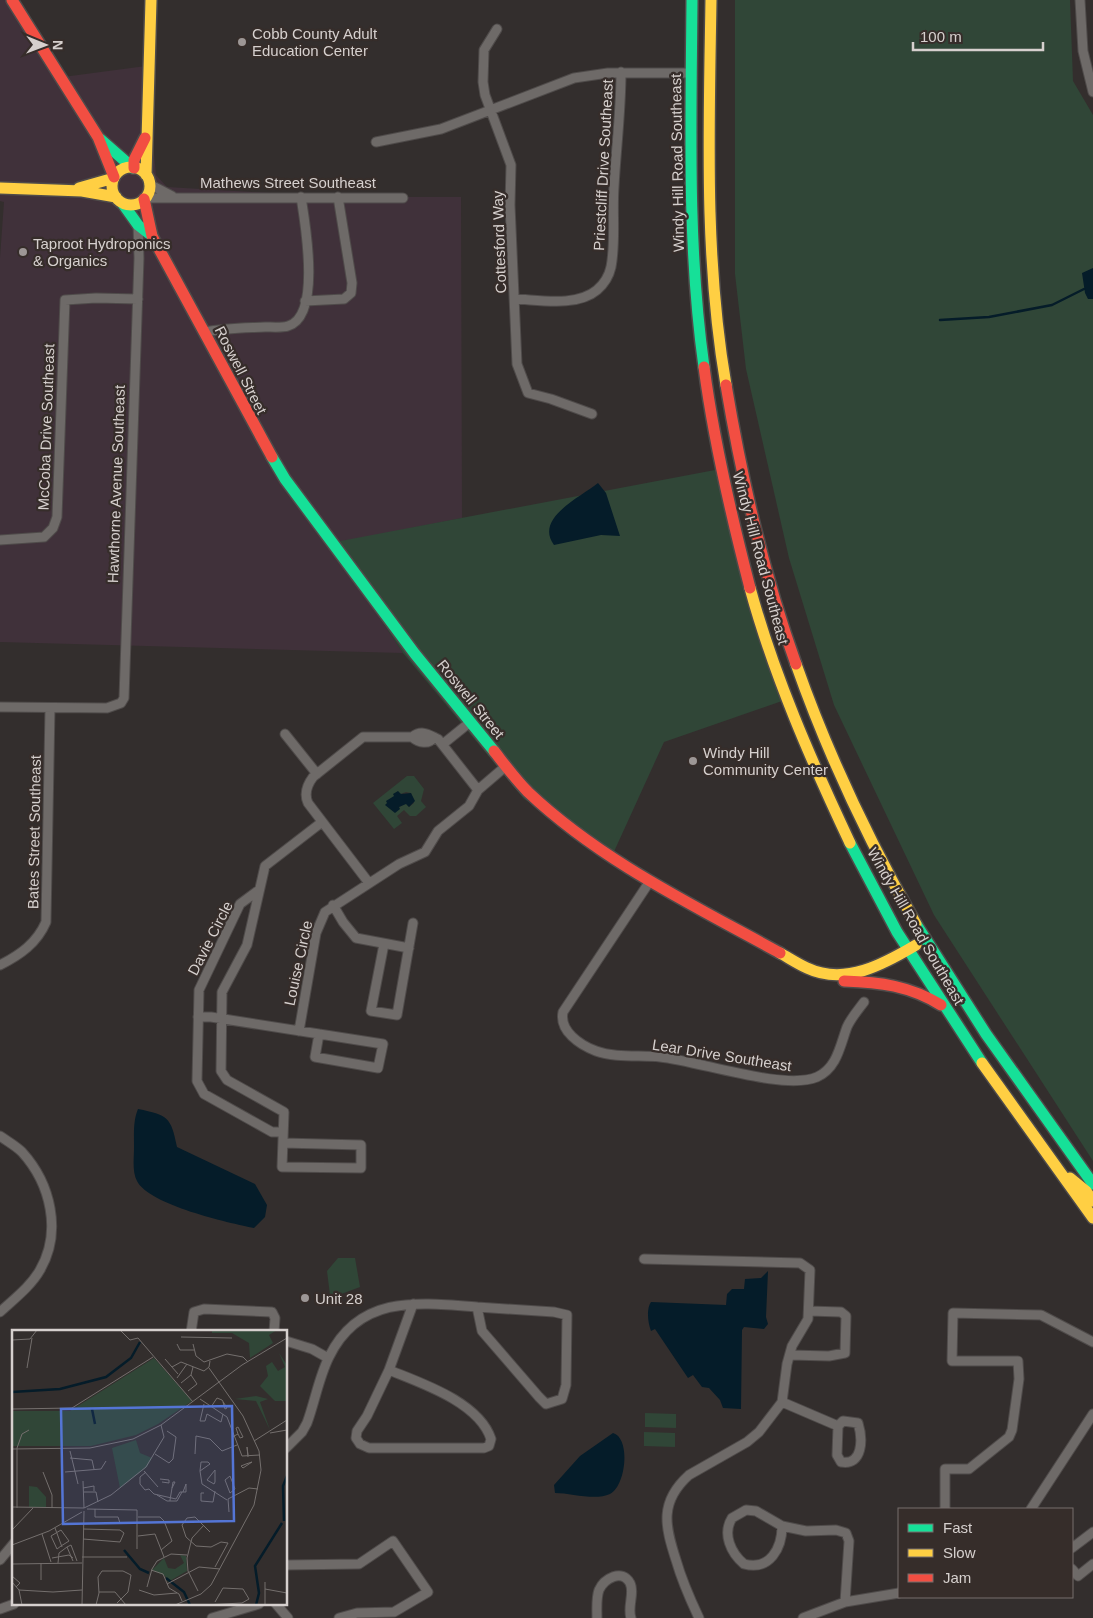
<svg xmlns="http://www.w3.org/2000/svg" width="1093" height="1618" viewBox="0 0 1093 1618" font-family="Helvetica,sans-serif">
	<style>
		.commercial { fill: #40313a }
		.green { fill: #304637; fill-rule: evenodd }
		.water { fill: #051c29 }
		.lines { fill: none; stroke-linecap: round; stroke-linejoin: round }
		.stream { stroke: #051c29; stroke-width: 2.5 }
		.street-casing { stroke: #4f4b4a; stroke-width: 11 }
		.fast-casing { stroke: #4f4b4a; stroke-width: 14 }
		.slow-casing { stroke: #4f4b4a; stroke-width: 14 }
		.jam-casing { stroke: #4f4b4a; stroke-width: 14 }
		.street { stroke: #6e6a68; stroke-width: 9 }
		.fast { stroke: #16e098; stroke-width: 11 }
		.slow { stroke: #ffcf43; stroke-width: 11 }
		.jam { stroke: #f24e42; stroke-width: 11 }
		.poi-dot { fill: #9d9796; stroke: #362d2a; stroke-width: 2 }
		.labels { text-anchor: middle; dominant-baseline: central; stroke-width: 4.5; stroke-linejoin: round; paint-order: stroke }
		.poi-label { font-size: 15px; fill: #d6d0ce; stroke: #362d2a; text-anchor: start }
		.street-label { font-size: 15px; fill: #d6d0ce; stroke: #362d2a }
		.inset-river { fill: none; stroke: #051c29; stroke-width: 2.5 }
		.inset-road { fill: none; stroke: #746f6d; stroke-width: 1 }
		.view { fill: #5475d5; fill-opacity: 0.15; stroke: #5475d5; stroke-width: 2.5 }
		.inset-edge { fill: none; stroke: #d6d0ce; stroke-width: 2.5 }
	</style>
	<rect width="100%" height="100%" fill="#332e2d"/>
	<path class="commercial" d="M0,0H12L63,77L146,66L156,175L167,187L338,197H461L462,518L331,544L403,653L0,642V258L4,202L0,201Z"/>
	<path class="green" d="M735,0H1070L1073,81L1093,115V1161L934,915L834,705L789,558L746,369L735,274Z
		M715,470L748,601L782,701L664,742L612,856L524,799L403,653L330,543Z
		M407,776H414L424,789L421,801L426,807L416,816H410L404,810L397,816L402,823L394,829L373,803ZM406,792L411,793L414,803L409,807L406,803L393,811L386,805L395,796Z
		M338,1258H355L360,1287L333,1297L334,1302L331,1303L327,1271Z
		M645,1413L676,1414V1428L645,1427Z
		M644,1432L675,1433V1447L644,1446Z"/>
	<path class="water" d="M1093,268V299H1088L1085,293L1082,273Z
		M598,483L606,493L620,536L601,535L554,545C534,518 581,497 598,483Z
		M398,791L401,794L411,793L415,801L409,807L406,804L399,807L400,809L395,813L385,805L387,803L386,801L394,796L393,794Z
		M138,1109C168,1115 171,1117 177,1147L255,1184L267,1205L265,1217L254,1228C229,1223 149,1205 137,1181C132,1172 134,1158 134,1147C134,1134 133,1121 138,1109Z
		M768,1271L766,1317L768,1324L764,1329L744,1327L742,1330L741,1409L723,1408L720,1400L709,1388L702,1387L693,1375L688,1378L655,1329L651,1331C648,1323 646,1309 651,1302L726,1305L727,1294L732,1289H744L745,1279L761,1278Z
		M613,1433C631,1438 626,1486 610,1494C595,1501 571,1493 555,1493L554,1485L580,1456Z"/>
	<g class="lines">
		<path class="stream" d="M940,320L989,317L1052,305L1084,289"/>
		<defs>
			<path id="street" d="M1080,0L1083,51L1093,92
				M497,29L484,50L483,82L485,95L511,165L510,205L517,364L528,393L551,399L592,414
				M376,142L441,129L574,78L608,73H691
				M149,184L172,196
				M145,198H403
				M515,299C540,300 577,307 597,290C604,284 609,276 611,267C616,241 612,214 614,187C616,149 621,111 621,72
				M305,301L344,299L351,293L352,283L338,197
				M205,332C225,328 245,328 265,327C272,327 282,328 288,326C322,316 305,223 301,197
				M0,540L44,537L53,528L57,517L65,300L96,298L138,299
				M0,707L107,708L121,703L124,698L139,258L138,225
				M285,734L317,774
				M412,737C422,729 429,735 438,739L478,790
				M443,744L469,723
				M650,881L563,1012C559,1031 580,1045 596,1051C615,1058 640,1055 660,1057C699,1061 784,1091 817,1077C837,1068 840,1046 847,1027C851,1018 858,1010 864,1002
				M369,883L308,803C304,794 307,785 313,777L363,737H412C419,743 429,745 434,737
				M259,890L240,904L199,990L197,1081L204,1094L272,1132H283
				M333,905L343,922L356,938L409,948
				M384,944L371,1011L397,1015L413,923
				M0,965C20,955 37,943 46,922L50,708
				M198,1017H211L383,1044L378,1068L315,1057L319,1034
				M299,1031L316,933L325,912L399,864L425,852L438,831L469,806L478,790L506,766
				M0,1136C7,1141 16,1146 22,1152C51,1184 62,1232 40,1270C31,1286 14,1299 0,1312
				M283,1143L361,1145V1168L282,1167L284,1112L227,1080L221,1071L222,992L247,945L265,866L322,822
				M644,1259L800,1263L810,1270L808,1319L792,1346L787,1364L782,1402L759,1432L747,1442L689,1475C659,1502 665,1526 676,1560C682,1581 690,1599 699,1618
				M477,1307L554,1312L567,1315L566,1385L562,1399L546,1404L539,1397L482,1331Z
				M191,1332L194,1312L204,1309L272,1312L275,1318L274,1332
				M286,1341L312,1349L328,1358
				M790,1355L829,1356L845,1353L846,1316L841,1312L809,1311
				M389,1370C421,1383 479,1402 491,1439L489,1446L484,1448H369L360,1444L356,1438L357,1431L367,1416Z
				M389,1370L413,1304
				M782,1402L838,1426
				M843,1421L858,1423C863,1439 863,1466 841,1462L837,1455L838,1426Z
				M286,1448L302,1432L307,1423C315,1401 319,1377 329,1357C359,1295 417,1302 477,1307
				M945,1509V1469H969L1009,1437L1012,1430L1019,1379L1018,1361H952L953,1313L1041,1315L1093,1342
				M1031,1509L1093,1414
				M746,1510L756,1511L782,1526C782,1548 770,1571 744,1564C731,1553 722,1534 732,1518Z
				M782,1526L806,1531L836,1530L846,1533L849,1541L845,1602
				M1072,1548L1093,1532
				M0,1560L14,1543
				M286,1565L359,1564L393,1541L428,1592L394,1612L357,1613L339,1618
				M1072,1569L1078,1576L1093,1564
				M276,1604L288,1618
				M0,1609L14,1604
				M212,1618L259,1604
				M597,1618C597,1610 596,1598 599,1590C604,1579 622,1568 630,1583C635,1593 627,1607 631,1618
				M803,1618L845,1602L899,1593"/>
			<path id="fast" d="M692,0C691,123 687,246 704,367
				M100,139L133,168
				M123,204L138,225L152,236
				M272,457L285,479L415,654L494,751
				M850,843L897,932L982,1063
				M916,924L986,1034L1093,1184"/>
			<path id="slow" d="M711,0C709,128 704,258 726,385
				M112 186a19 19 0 1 1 38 0a19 19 0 1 1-38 0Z
				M146,175L151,0
				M0,188L82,191L116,197
				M79,188L114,178
				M750,588C774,676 811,760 850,843
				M796,664C828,755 869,841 916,924
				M780,953C789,958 798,964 807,968C845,986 884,964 916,945
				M982,1063L1093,1218
				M1070,1178L1086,1191L1093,1201"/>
			<path id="jam" d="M12,0L98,137L114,177
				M134,168V160L145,138
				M144,199L152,236L272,457
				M704,367C714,443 731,515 750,588
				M726,385C742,480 763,573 796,664
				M494,751C505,765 516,780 528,792C601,861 693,905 780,953
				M844,981C880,982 910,986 941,1005"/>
		</defs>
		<use href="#street" class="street-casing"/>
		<use href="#fast" class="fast-casing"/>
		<use href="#slow" class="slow-casing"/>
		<use href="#jam" class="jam-casing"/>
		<use href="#street" class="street"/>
		<use href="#fast" class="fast"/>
		<use href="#slow" class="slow"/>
		<use href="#jam" class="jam"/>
	</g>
	<g class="poi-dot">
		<circle cx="242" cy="42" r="5"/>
		<circle cx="23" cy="252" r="5"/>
		<circle cx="693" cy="761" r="5"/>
		<circle cx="305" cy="1298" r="5"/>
	</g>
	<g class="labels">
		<g class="poi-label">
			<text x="252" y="33">Cobb County Adult<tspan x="252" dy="17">Education Center</tspan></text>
			<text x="33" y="243">Taproot Hydroponics<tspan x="33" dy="17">&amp; Organics</tspan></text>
			<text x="703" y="752">Windy Hill<tspan x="703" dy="17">Community Center</tspan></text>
			<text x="315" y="1298">Unit 28</text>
		</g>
		<g class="street-label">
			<text transform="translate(677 163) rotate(-91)">Windy Hill Road Southeast</text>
			<text transform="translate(603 165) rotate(-87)">Priestcliff Drive Southeast</text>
			<text x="288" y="182">Mathews Street Southeast</text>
			<text transform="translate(499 242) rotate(-92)">Cottesford Way</text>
			<text transform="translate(241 370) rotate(63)">Roswell Street</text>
			<text transform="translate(46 427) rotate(-88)">McCoba Drive Southeast</text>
			<text transform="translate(116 484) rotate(-88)">Hawthorne Avenue Southeast</text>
			<text transform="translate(761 558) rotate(75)">Windy Hill Road Southeast</text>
			<text transform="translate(471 699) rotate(51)">Roswell Street</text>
			<text transform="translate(34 832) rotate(-89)">Bates Street Southeast</text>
			<text transform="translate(916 926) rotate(60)">Windy Hill Road Southeast</text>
			<text transform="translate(210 938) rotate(-63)">Davie Circle</text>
			<text transform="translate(298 963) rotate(-78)">Louise Circle</text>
			<text transform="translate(722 1055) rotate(9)">Lear Drive Southeast</text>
		</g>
	</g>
	<g transform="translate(12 1330)">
		<rect width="275" height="275" fill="#332e2d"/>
		<path d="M265,0L257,5L261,13L238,28L237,13L220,3H200V1ZM267,23L275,35V71H263L248,56L256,46L254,36L260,32L266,41L273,37ZM142,28L180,71L146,94L124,105L79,116H0V81H58ZM244,66L256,69L248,72L258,100L244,71L223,69ZM124,110L128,123L140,128L135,137L108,158L100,118ZM17,156L25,157L34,167V177H17ZM168,225L174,226L175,241L156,252L153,246L140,240L152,228L156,238L163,239L172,233Z" fill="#304637"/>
		<path class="inset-river" d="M0,62L48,59L94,47L119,28L128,12M80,79L83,94M272,191L271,156L275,146M112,220L128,239L137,243M154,248L172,262L178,275M244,275L247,263L243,236L270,193"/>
		<path class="inset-road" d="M108,0L118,10L126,8M169,7L220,8M126,8L181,72M0,10L18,9L25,0M165,14L168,20H182M181,14L184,26L192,32L215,24L231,27L236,32M153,29L166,44M160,37L169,32L192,41L197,37L198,31M15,38L20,8M165,48L175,34M169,53L179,45L181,37M176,61L185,54L179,45M188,69L215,87L230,126L248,125M192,74L188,91H193L195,84L209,92L211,84M199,77L205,68L210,70L215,78L213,79L211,72M0,79L60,78L141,27M258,103L275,100M220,107L226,104L224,98L226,97L231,107L228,108L226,104M242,111L275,90M0,119L78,118L121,109L149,95L230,35L275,8M58,121L66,154M143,124L157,133L161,129L164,107L155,101M183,124L184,106L198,109L210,121L225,115M236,127L235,117L236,125M58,128L80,130L82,139M189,132H196L198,134L188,141ZM240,132L231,138L229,136L234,134ZM0,140V156M203,140V152L202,154L195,150ZM132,141L146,157M188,141L190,154L215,170M31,142L40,165V178M53,142L89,139L94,131M134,142L128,147V154L133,160L137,159L142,164L164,169L168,162H174V154L171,162M218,146L223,159L218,163L213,150ZM148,149L157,150V153L150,152M71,151L72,178M71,158L82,156V161M72,162H84L86,172M192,163H189V171L201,172L203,161M145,165L155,171H165L170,162M158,171V170L161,152H163L160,158M0,177L72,178M5,178V118L10,104L17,100M72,178L99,165L134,137L152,107L149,95M75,179L125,180V219M83,179V187H106L108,193M217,182L216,169L237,158L246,159M126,187H148L152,191L160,211L149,220M43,198L50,217M0,200L21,178M198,202L183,187L175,188L170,195L174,207L184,216L199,217L209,212L216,213L203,237M30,204L39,232M126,206L143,204L152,227M71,209L108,212L112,203L108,200L71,199M0,215L37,201L70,182M49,216L45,219L39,206L49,200L57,211L49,216M55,217L59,215L65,231M70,227H115M40,228L57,225L61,228M46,233L47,223L55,217L61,231M0,234L70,233M139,240L151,244L157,258L167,264L170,271M0,246L8,253L4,257M29,250V233M0,252L7,260L41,262L70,260M155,254L187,237L208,239M135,257L140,239L145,231L159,224L175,225M253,259L275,263M7,260L10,275M127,260L142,265L165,263M186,261L176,241L175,228L180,208L192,195M87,262H103L114,275M70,275L72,181M84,275L87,263L86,247L90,241H111L119,245L116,262L105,273M163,275L189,264L199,255L242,175L249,140L247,121L231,86L197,38M192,275L230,273L237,269L231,259L211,258L203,272M253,275V252"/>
		<path class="view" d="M220,76L222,191L51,194L49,79Z"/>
		<rect width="275" height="275" class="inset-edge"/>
	</g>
	<rect x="898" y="1508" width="175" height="90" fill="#362d2a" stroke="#766e6c"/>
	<rect x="908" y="1524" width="25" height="8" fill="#16e098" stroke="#766e6c"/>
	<text x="943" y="1533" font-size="15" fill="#d6d0ce">Fast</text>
	<rect x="908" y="1549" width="25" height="8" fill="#ffcf43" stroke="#766e6c"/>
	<text x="943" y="1558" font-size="15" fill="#d6d0ce">Slow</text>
	<rect x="908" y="1574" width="25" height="8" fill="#f24e42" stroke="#766e6c"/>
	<text x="943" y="1583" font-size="15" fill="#d6d0ce">Jam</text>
	<g transform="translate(45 45) rotate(91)" stroke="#362d2a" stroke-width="4" paint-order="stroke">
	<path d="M0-4L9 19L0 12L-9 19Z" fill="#d6d0ce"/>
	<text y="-8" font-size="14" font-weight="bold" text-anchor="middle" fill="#d6d0ce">N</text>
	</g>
	<path d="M913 42v8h130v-8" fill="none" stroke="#d6d0ce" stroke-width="2.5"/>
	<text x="920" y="42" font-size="15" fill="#d6d0ce" stroke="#362d2a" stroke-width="4" paint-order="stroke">100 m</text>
</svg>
